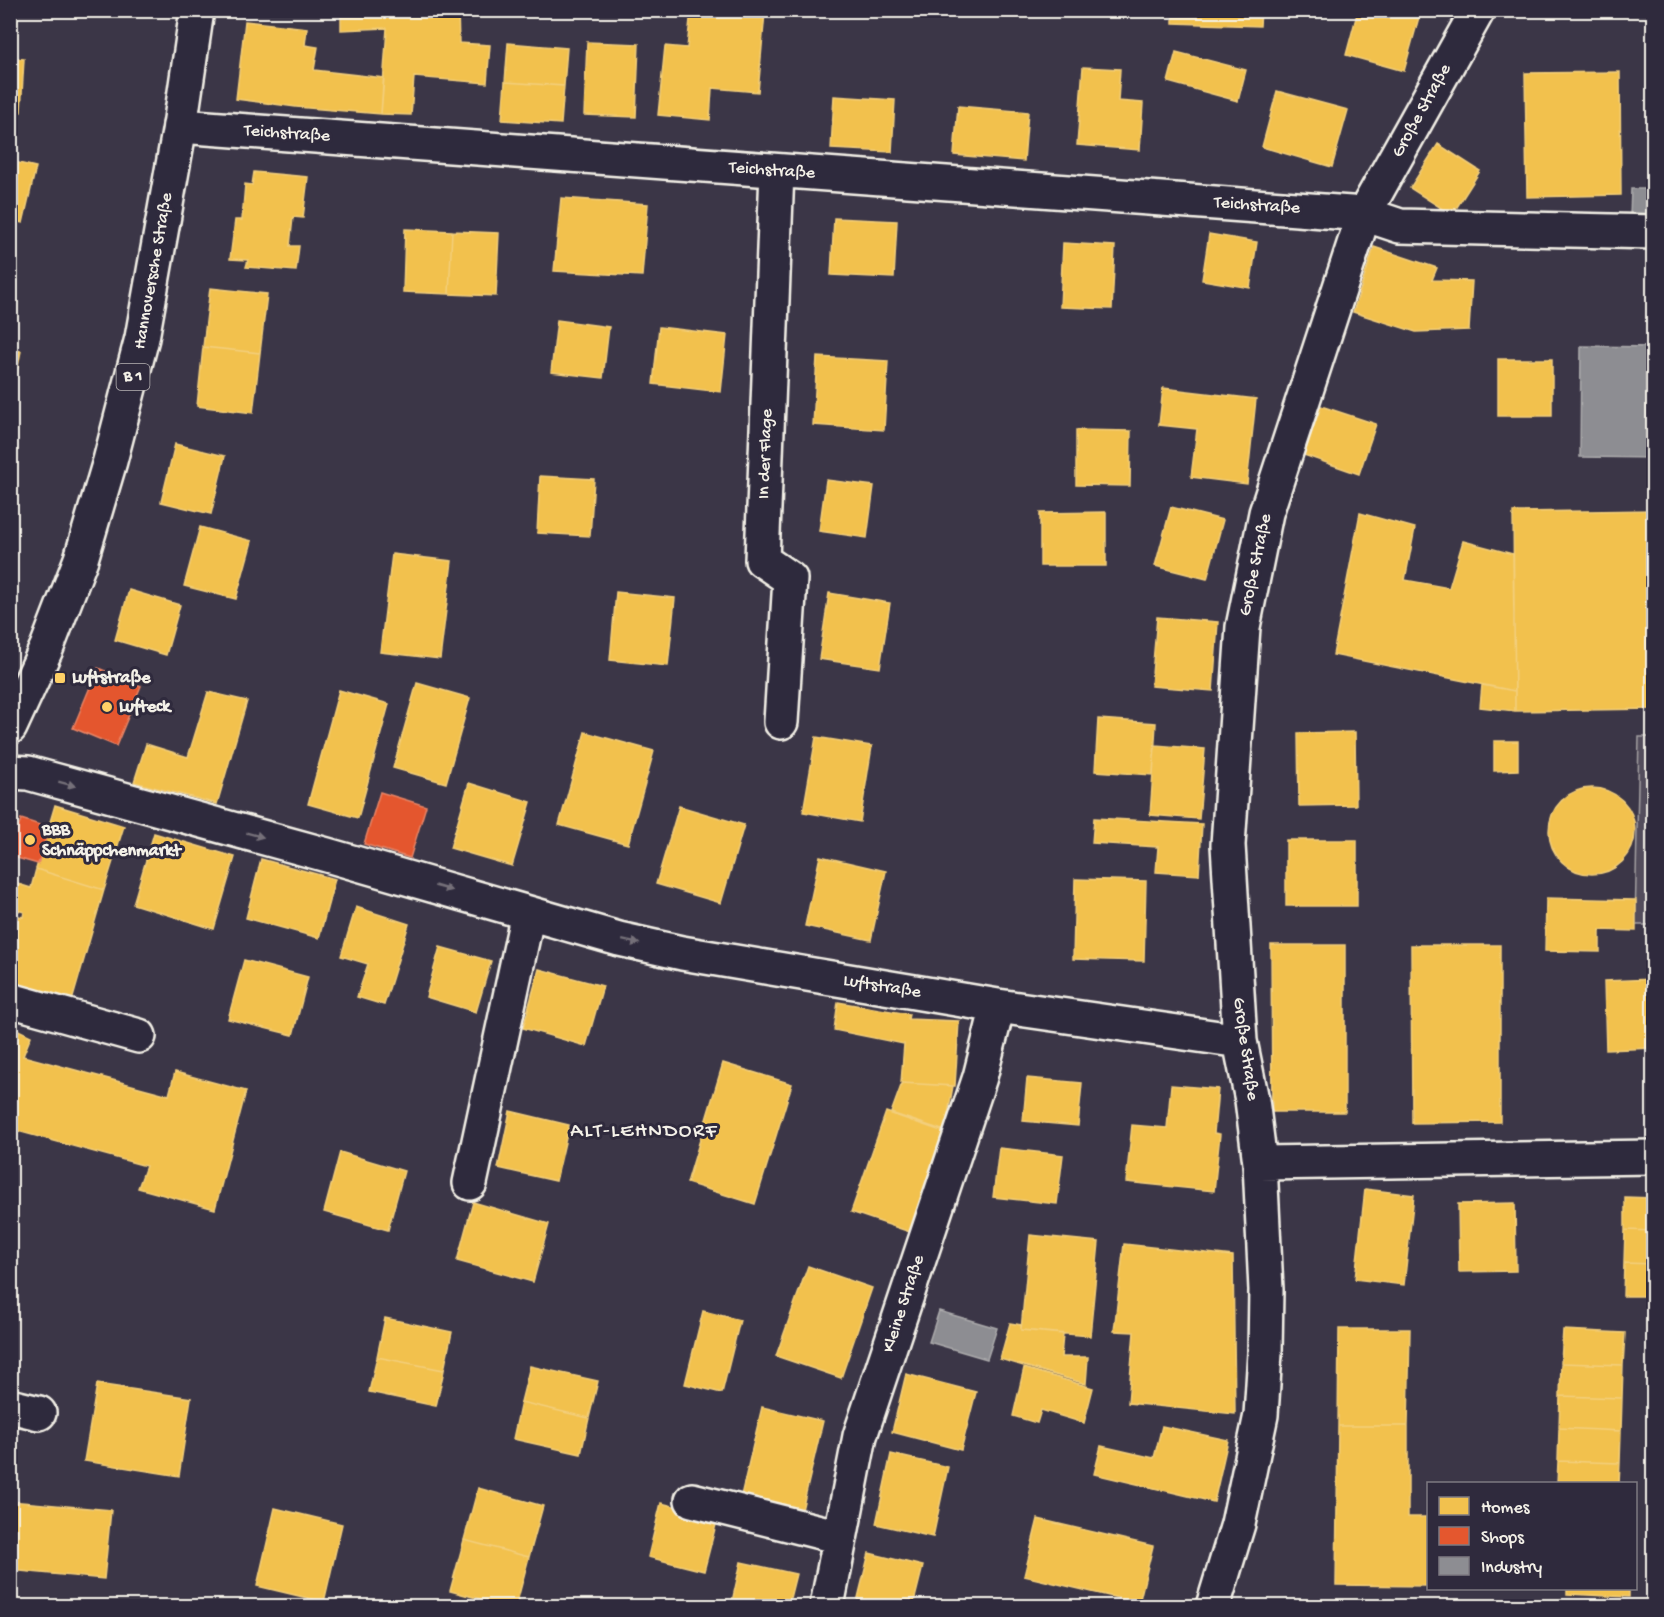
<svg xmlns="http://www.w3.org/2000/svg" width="1664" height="1617" viewBox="0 0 1664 1617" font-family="'Gochi Hand',sans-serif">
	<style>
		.green { fill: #534e5c; stroke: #a4a0a2; stroke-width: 1.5 }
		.homes { fill: #f2c14e; stroke: #f3cf7c; stroke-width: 1.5 }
		.shops { fill: #e4572e; stroke: #e98566; stroke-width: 1.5 }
		.industry { fill: #8d8d92; stroke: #acabac; stroke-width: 1.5 }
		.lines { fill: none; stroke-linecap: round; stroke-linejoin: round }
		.minor-casing { stroke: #f4f1e8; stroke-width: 38 }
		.major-casing { stroke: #f4f1e8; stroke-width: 38 }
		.minor { stroke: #2f2a3d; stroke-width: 33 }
		.major { stroke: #2f2a3d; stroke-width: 33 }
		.oneway { fill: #747079 }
		.poi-dot { fill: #ffd166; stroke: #2f2a3d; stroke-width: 2 }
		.labels { text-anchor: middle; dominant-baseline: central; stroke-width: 6; stroke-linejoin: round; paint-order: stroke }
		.shield { fill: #2f2a3d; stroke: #b9b5b5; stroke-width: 1.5 }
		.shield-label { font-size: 16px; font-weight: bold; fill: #f4f1e8 }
		.street-label { font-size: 18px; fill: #f4f1e8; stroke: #2f2a3d }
		.poi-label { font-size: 18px; font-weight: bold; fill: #f4f1e8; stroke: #2f2a3d; text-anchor: start }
		.quarter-label { font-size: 21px; letter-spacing: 1.5px; fill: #f4f1e8; stroke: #2f2a3d }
	</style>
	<rect width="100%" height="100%" fill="#3b3647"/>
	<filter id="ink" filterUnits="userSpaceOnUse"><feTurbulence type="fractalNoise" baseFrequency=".0167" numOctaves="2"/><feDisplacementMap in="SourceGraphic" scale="12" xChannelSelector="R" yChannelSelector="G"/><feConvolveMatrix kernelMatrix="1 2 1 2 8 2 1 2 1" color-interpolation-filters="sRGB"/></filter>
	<g filter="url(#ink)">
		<path class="green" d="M1639,737H1653V925H1635Z"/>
		<path class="homes" d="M341,10H458L459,43L490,45L487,83L414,77L411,115L381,114L387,28L341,30Z
			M691,10L765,12L758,92L712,88L710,120L658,115L665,46L687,48Z
			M1173,10H1261L1260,26L1173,23Z
			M1358,10H1421L1404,71L1346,55Z
			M245,21L307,28L305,45L318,47L314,70L384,78L381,114L296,107L236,99Z
			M587,42L639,44L636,117L584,115Z
			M508,43L567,48L564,86L505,82Z
			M1176,52L1246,70L1238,101L1168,82Z
			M10,58L24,59L21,112L10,111Z
			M1083,67L1120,69L1118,101L1143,103L1140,150L1077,145Z
			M1620,72L1621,195L1527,197L1525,73Z
			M505,82L564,86L561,124L502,120Z
			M1277,91L1348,110L1332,167L1262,147Z
			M834,96L895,100L892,152L831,149Z
			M958,106L1028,112L1024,161L954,155Z
			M1438,144L1480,171L1452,215L1410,188Z
			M10,161L36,167L23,223L10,220Z
			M254,172L308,177L303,218L293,217L290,246H299L296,271L246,267L248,260L230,259L235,220H242L245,184L252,185Z
			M561,198L648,204L642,276L554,271Z
			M834,218L897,221L894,278L831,275Z
			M405,229L452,231L449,294L403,292Z
			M452,231L499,233L496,296L449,294Z
			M1209,234L1257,242L1250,288L1202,280Z
			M1063,243L1115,246L1112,309L1060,307Z
			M1374,247L1437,268L1432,280L1472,281L1469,330L1416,332L1353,312Z
			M210,288L267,294L260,353L203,347Z
			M557,320L609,327L603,378L551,372Z
			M659,327L727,335L721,392L653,384Z
			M203,347L260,353L253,413L197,406Z
			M10,349L21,351L10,405Z
			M817,357L888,361L884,430L813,425Z
			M1498,359H1552V416H1498Z
			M1163,388L1256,399L1247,484L1191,477L1197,429L1159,425Z
			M1321,406L1376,424L1359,474L1304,455Z
			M1076,430L1131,431L1130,486L1076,485Z
			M175,444L225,456L211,514L161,502Z
			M540,476L594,479L590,536L537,533Z
			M826,480L874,486L867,538L819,531Z
			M1171,507L1223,520L1207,579L1155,566Z
			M1654,510V709L1515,711L1513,512Z
			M1106,512V566H1040V513Z
			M1360,513L1415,528L1405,580L1449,588L1463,541L1513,554L1515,691L1333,655Z
			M200,527L252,541L236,599L184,586Z
			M392,554L452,561L440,659L380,652Z
			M129,590L180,605L166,655L115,640Z
			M616,592L675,598L668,666L610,660Z
			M829,593L890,603L880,668L819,659Z
			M1157,617L1218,622L1213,691L1151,686Z
			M417,683L470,698L446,783L393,768Z
			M1482,685L1515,691V711L1480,707Z
			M339,690L389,704L358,818L308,804Z
			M208,692L247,701L217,804L134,782L146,744L188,757Z
			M1098,719L1156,723L1153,775L1095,771Z
			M585,732L654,751L628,844L559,825Z
			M1355,732L1356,805L1299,806L1298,733Z
			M816,737L872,746L860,822L803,812Z
			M1494,741H1518V770L1494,771Z
			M1155,745L1205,749L1199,819L1150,815Z
			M469,783L531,802L512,866L450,848Z
			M1549 831a43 43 0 1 1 86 0a43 43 0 1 1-86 0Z
			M55,805L124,826L104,890L36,869Z
			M679,806L744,825L721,903L656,884Z
			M1094,818L1202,824L1199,875L1156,872L1158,847L1092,843Z
			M154,833L235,857L214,929L133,904Z
			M1286,840H1357V906H1286Z
			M820,856L886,871L871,940L805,926Z
			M261,859L335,879L319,938L246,918Z
			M36,869L104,890L72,1001L10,983V945L15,946L17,941L10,939V914L23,917L24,912L11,908L18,884L31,888Z
			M1075,879L1146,881L1144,961L1073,959Z
			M1546,898L1636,900V931L1600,930V952L1545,951Z
			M356,907L409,924L384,1005L357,997L368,964L341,956Z
			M1271,945H1345V1112H1272Z
			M1411,945H1500V1122L1412,1123Z
			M440,947L491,961L476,1012L426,997Z
			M244,960L308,977L293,1035L228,1019Z
			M539,969L603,986L586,1046L523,1028Z
			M1654,979V1048L1606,1050L1604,981Z
			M838,1002L909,1014L908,1019L959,1021L955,1086L901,1083L904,1044L834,1030Z
			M10,1026L31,1036L23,1056L169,1095L175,1072L246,1091L215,1209L138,1188L146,1166L10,1129Z
			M723,1063L792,1084L755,1204L687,1183Z
			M1027,1078L1082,1083L1078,1126L1023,1121Z
			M902,1083L953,1086L945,1131L891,1113Z
			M1171,1085L1218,1089L1214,1133L1220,1134L1214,1191L1126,1182L1132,1125L1167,1128Z
			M510,1111L569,1125L556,1181L498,1168Z
			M886,1112L947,1133L913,1233L851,1212Z
			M999,1148L1063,1155L1057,1204L993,1197Z
			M340,1152L404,1171L388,1230L324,1212Z
			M1365,1189L1414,1195L1404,1285L1355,1279Z
			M1625,1197L1654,1198V1231L1625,1230Z
			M473,1202L549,1224L533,1282L457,1261Z
			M1515,1203L1516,1271L1459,1272L1458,1204Z
			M1625,1230L1654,1231V1264L1624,1263Z
			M1030,1235L1099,1242L1090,1336L1021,1330Z
			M1124,1244L1233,1256L1235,1414L1128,1403L1134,1332L1114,1331Z
			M1624,1263L1654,1264V1296H1623Z
			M808,1266L872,1288L841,1378L776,1356Z
			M703,1311L740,1320L722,1393L685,1384Z
			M385,1318L452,1332L444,1370L377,1357Z
			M1010,1323L1021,1325V1330L1063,1334L1061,1357H1088L1086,1384L1000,1359Z
			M1339,1329H1410L1408,1426H1338Z
			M1563,1330L1625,1333L1623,1365L1561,1363Z
			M377,1357L444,1370L436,1406L369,1392Z
			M1561,1363L1623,1365L1622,1398L1560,1396Z
			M530,1366L598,1381L589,1418L521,1402Z
			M1024,1368L1093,1388L1084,1423L1041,1410L1037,1423L1013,1416Z
			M906,1374L976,1392L961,1450L892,1432Z
			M97,1384L191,1398L179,1476L84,1461Z
			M1560,1396L1622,1398L1621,1431L1559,1428Z
			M521,1402L589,1418L581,1454L513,1439Z
			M762,1407L823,1421L801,1514L740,1500Z
			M1162,1426L1228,1440L1214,1502L1094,1474L1101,1446L1154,1458Z
			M1338,1426H1408V1517H1428V1586L1336,1585Z
			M1559,1428L1621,1431L1620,1463L1558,1461Z
			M891,1454L948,1467L933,1537L876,1524Z
			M1558,1461L1620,1463L1619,1484H1557Z
			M478,1488L543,1506L529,1557L464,1540Z
			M10,1501L111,1510L104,1579L10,1570Z
			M661,1503L718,1517L704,1571L648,1557Z
			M275,1508L342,1524L324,1602L257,1586Z
			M1038,1519L1153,1546L1139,1603L1024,1576Z
			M464,1540L529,1557L516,1606H507L450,1591Z
			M869,1553L923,1566L913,1606H856Z
			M741,1562L796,1574L788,1606H731Z
			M1567,1588H1629V1597L1567,1594Z"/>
		<path class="shops" d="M98,668L141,686L116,746L73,728Z
			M380,792L426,806L410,858L364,844Z
			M21,819L49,828L38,864L10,856Z"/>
		<path class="industry" d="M1631,189H1654V217L1630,216Z
			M1581,346L1654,347V458L1580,457Z
			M939,1311L997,1328L987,1359L929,1342Z"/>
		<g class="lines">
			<defs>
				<path id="minor" d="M180,126L1364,214L1400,226L1654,232
					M777,171L762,560L790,579L781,722
					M10,772L28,773L327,855L619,939L682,953L998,1006L1240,1041
					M10,1000L139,1036
					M1260,1163L1654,1157
					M470,1183L528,913
					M10,1406L39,1413
					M692,1500L840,1537
					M827,1606L860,1436L980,1077L998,1006
					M1213,1606L1238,1524L1261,1415L1265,1353L1266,1290L1260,1163L1252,1100L1240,1041L1228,845L1243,627L1266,513L1364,214L1478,10"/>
				<path id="major" d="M10,727L47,647L81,559L110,461L142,338L180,126L197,10"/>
			</defs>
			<use href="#minor" class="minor-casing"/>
			<use href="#major" class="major-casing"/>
			<use href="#minor" class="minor"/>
			<use href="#major" class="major"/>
		</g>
		<defs><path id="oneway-solid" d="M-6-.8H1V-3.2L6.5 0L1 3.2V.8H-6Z" transform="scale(1.5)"/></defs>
		<g class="oneway">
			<use href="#oneway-solid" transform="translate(67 784) rotate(15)"/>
			<use href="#oneway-solid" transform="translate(255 835) rotate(15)"/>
			<use href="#oneway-solid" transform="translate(443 888) rotate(16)"/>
			<use href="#oneway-solid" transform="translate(631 942) rotate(12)"/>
		</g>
	</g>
	<g class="poi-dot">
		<rect x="54" y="672" width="12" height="12" rx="3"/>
		<circle cx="107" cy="707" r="6"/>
		<circle cx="30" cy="840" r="6"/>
	</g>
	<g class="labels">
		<rect class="shield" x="116.5" y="364" width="33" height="26" rx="4.5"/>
		<g class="shield-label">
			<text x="133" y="377">B 1</text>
		</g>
		<g class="street-label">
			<text transform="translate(1422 111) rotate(-61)">Große Straße</text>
			<text transform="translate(287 134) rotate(4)">Teichstraße</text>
			<text transform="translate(772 171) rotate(4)">Teichstraße</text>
			<text transform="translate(1257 206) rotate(4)">Teichstraße</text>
			<text transform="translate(154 271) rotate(-80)">Hannoversche Straße</text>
			<text transform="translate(766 454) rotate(-88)">In der Flage</text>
			<text transform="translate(1256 565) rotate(-78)">Große Straße</text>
			<text transform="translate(882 987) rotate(9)">Luftstraße</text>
			<text transform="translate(1245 1049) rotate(82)">Große Straße</text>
			<text transform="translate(904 1304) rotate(-72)">Kleine Straße</text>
		</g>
		<g class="poi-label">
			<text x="72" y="678">Luftstraße</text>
			<text x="119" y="707">Lufteck</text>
			<text x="42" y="830">BBB<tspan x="42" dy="21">Schnäppchenmarkt</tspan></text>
		</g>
		<g class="quarter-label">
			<text x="644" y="1132">ALT-LEHNDORF</text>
		</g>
	</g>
	<rect width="1664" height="1617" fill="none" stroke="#2f2a3d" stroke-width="36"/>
	<rect x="18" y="18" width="1628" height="1581" fill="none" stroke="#f4f1e8" stroke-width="2" filter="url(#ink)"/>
	<rect x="1427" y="1482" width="210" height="108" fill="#2f2a3d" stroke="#7e7a81" stroke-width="1.5"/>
	<rect x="1439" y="1497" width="30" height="18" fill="#f2c14e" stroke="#7e7a81" stroke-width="1.5"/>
	<text x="1481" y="1512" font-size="18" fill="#f4f1e8">Homes</text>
	<rect x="1439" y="1527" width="30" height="18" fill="#e4572e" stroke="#7e7a81" stroke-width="1.5"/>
	<text x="1481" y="1542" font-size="18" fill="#f4f1e8">Shops</text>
	<rect x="1439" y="1557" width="30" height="18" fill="#8d8d92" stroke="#7e7a81" stroke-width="1.5"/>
	<text x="1481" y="1572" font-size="18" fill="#f4f1e8">Industry</text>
</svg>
